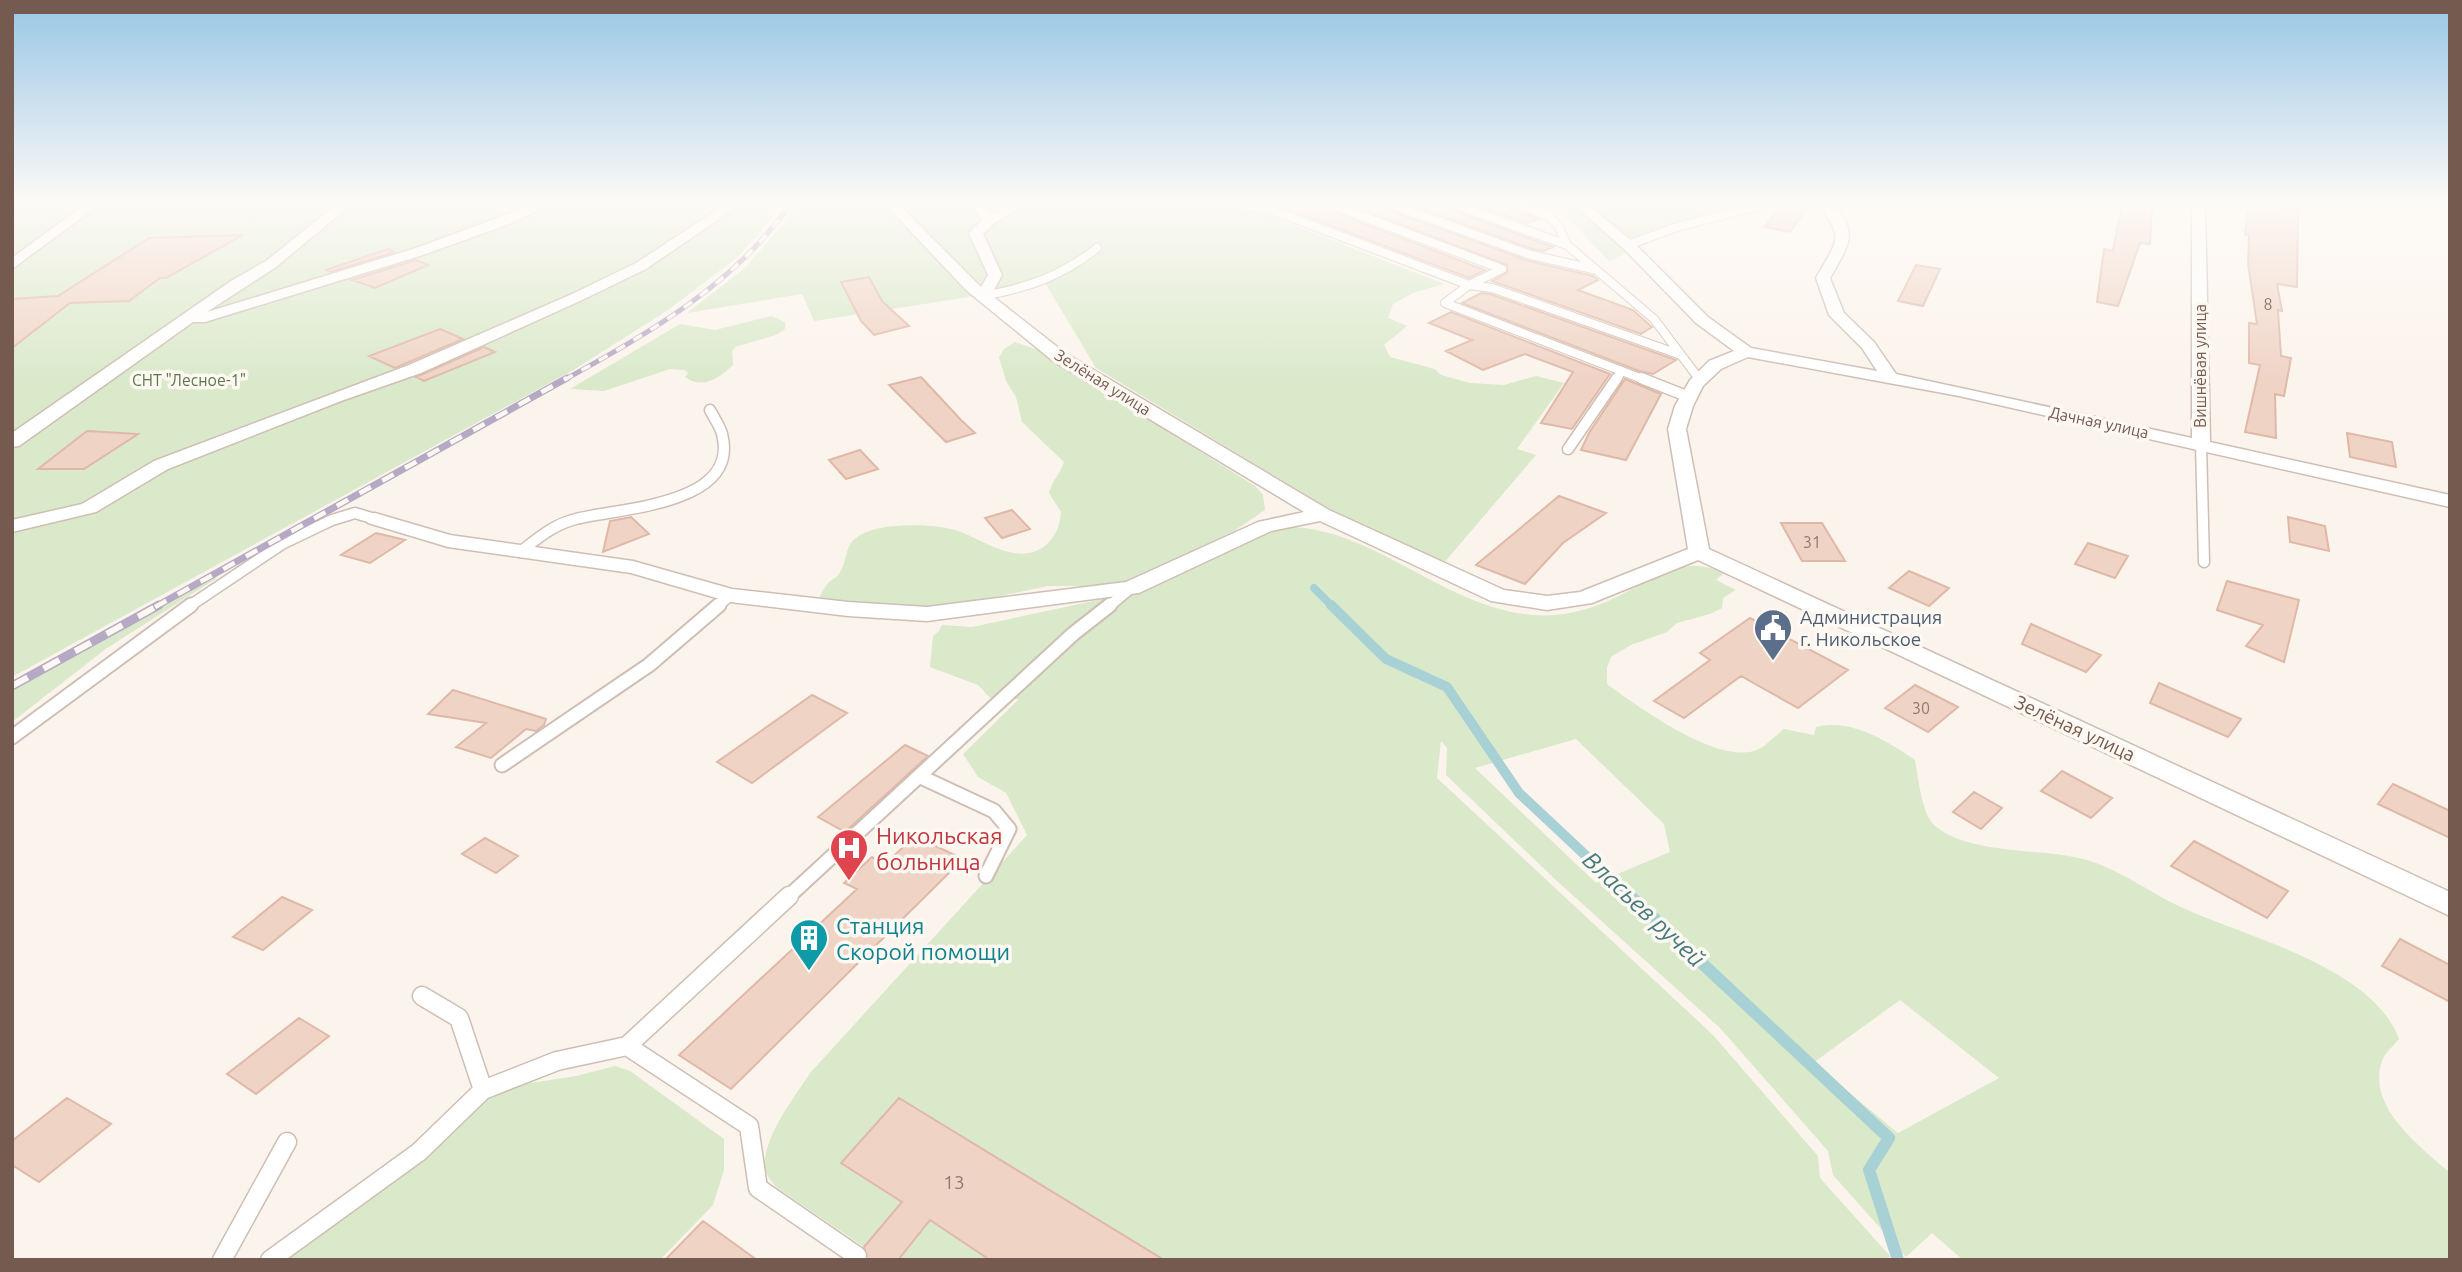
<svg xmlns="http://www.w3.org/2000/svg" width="2462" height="1272" viewBox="0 0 2462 1272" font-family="Ubuntu,sans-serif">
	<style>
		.green { fill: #d9e9ca; fill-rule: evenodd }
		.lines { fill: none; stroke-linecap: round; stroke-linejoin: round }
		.stream-far2 { stroke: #a8d1d5; stroke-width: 8 }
		.stream-far1 { stroke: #a8d1d5; stroke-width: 10 }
		.stream { stroke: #a8d1d5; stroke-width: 12 }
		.building { fill: #efd3c5; stroke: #e0b8a7; stroke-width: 2 }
		.lane-far3-casing { stroke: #cfbeb4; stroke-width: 10 }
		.lane-far2-casing { stroke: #cfbeb4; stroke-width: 13 }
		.lane-far1-casing { stroke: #cfbeb4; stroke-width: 17 }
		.lane-casing { stroke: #cfbeb4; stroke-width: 21 }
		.street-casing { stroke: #cfbeb4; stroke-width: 3 }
		.lane-far3 { stroke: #fff; stroke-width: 8 }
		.lane-far2 { stroke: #fff; stroke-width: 10 }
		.lane-far1 { stroke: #fff; stroke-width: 13 }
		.lane { stroke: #fff; stroke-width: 18 }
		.street { fill: #fff; fill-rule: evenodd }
		.rail-far2-casing { stroke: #b6a9c5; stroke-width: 5 }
		.rail-far1-casing { stroke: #b6a9c5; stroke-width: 7 }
		.rail-casing { stroke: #b6a9c5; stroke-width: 9 }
		.rail-far2 { stroke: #fef8f2; stroke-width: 3.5; stroke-dasharray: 10; stroke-linecap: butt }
		.rail-far1 { stroke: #fef8f2; stroke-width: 4.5; stroke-dasharray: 13; stroke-linecap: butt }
		.rail { stroke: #fef8f2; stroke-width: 6; stroke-dasharray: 18; stroke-linecap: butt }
		.labels { text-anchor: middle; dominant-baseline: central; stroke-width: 7; stroke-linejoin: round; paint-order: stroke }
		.number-label { font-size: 16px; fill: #94786d }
		.far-street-label { font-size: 16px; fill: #755a50; stroke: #fef8f2 }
		.far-park-label { font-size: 16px; fill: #5b7948; stroke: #fef8f2 }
		.service-label { font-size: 19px; fill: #4e5e75; stroke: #fef8f2; text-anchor: start }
		.street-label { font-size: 19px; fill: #755a50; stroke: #fef8f2 }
		.near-number-label { font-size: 19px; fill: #94786d }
		.near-health-label { font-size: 23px; fill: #be3a42; stroke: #fef8f2; text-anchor: start }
		.near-culture-label { font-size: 23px; fill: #0d838f; stroke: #fef8f2; text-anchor: start }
		.near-water-label { font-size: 24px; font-style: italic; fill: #477a7f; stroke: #fef8f2 }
	</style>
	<rect width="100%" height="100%" fill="#fbf4ec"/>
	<path class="green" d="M12,204H781L768,223L738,257L668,310L575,369L12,677Z
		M800,204H1240L1444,284L1413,293L1393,304L1388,318L1407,326L1384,345L1390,357L1435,369L1441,375L1470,383L1504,385L1536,376L1564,383L1517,449L1536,455L1443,564L1338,514L1096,368L1044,281L963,298L814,321L802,294L687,313L745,268Z
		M1555,204H1780L1680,228L1609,261Z
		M771,316L785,322V329L776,335L735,347L732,351L733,365C719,378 703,390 685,377L688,373L685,370L670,369L604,391L570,389L680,324L715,330Z
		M1015,342L1038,350L1255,486L1263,495L1265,510L1234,531L1131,582L1094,586H1048L948,607L818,601C821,595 824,587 829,582C833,579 838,577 840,572C847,561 845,546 856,538C874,522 932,523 955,530C983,539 1018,568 1046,545C1056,536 1060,526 1061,512L1049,493C1052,480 1060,475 1064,462L1022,422L1016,397L1006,381L999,357L1004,349Z
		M1291,527C1377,530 1446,609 1534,615C1558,617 1584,611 1606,602C1648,584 1676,552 1724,573L1716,580L1736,590L1723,598L1722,608L1710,614L1677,623L1667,632L1631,645L1611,657L1607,667V684C1637,706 1721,768 1759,749C1767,745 1776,735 1784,729L1814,735L1816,727C1851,718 1887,741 1915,760C1918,777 1922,814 1934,825C1967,855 2041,848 2083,859C2120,869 2148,892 2183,908C2246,937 2373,967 2399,1039C2394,1045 2385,1053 2382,1061C2366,1107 2420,1146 2450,1173V1260H1963L1932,1233L1906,1257L1833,1175L1828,1151L1720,1028L1557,881L1446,775L1447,748L1441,741L1437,778L1713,1035L1818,1156L1820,1178L1890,1256L1887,1260H1164L842,1163L990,1260H883L776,1187C772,1182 766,1175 765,1168C762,1138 795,1096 811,1072L1027,835L1006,793L978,777L963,754L1019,699L992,700L978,685L930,667L933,636L939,631L942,625L972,627L1145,590L1268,533ZM1576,739L1664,824L1670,852L1596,883L1475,768ZM1900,1000L1999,1078L1898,1133L1813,1063Z
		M212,576L217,578L107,648L12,722V686Z
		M615,1066L630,1071L724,1139V1170L713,1205L660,1260H281L456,1105L485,1090L576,1076Z"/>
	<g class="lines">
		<path class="stream-far2" d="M1314,588L1333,607"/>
		<path class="stream-far1" d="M1331,605L1386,659L1447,687L1519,793L1631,898"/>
		<path class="stream" d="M1630,896L1889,1138L1869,1170L1898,1260"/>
	</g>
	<path class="building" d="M1279,204H1324L1328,210L1485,270L1469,278L1279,206Z
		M1347,204H1384L1388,210L1529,261L1593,276L1598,280L1578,290L1633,310L1652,327L1641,334L1492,281L1507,273V265Z
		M1408,204H1448L1452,210L1553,247L1544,251L1533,249Z
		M1472,204H1507L1513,210L1539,219L1527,223Z
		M1781,204H1810L1790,232L1765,227Z
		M2122,204L2152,209L2150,244L2140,243L2118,306L2097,302L2104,249L2113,251Z
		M2248,204L2298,210L2297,287L2277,284L2282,311L2278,310L2281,356L2291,358L2284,396L2275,394L2276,438L2245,432L2260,365L2249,363V323L2257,324L2248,263L2249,235L2245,234Z
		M243,235L166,278H160L129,301L70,303L12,348V299L58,296L149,238Z
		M388,249L395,252L330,272L326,270Z
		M416,260L428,265L375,288L352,280Z
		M1916,265L1940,269L1923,306L1898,301Z
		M869,277L882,301L909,326L874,335L861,321L841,282Z
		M1481,293L1490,294L1676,360L1653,374L1639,371L1462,303Z
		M1451,312L1610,374L1572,429L1541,423L1573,372L1525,354L1483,370L1446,351L1472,340L1429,323Z
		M440,329L463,339L395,368L369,356Z
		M484,347L495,352L424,381L416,377Z
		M921,377L961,420L975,433L946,442L889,385Z
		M1625,379L1661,394L1626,460L1581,450L1589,433Z
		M87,431L138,434L84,469H38Z
		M2347,433L2392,442L2396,467L2350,457Z
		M860,450L878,469L846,479L829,460Z
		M1559,496L1606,513L1563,543L1525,584L1476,565Z
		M1012,510L1030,529L1002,538L985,518Z
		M631,517L649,534L603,552L610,521Z
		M2288,517L2325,526L2329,551L2290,542Z
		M1781,523H1822L1845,561H1802Z
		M376,533L405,540L370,563L341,555Z
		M2088,543L2128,556L2115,578L2075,564Z
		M1909,571L1949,588L1929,606L1889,588Z
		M2227,581L2299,600L2284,662L2246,646L2263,625L2217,610Z
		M1750,618L1848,670L1798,708L1741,676L1684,718L1654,701L1710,660L1700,653Z
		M2031,624L2101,655L2086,672L2022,644Z
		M2159,683L2241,719L2228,737L2150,703Z
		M1915,685L1958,707L1928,732L1885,708Z
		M453,690L546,719L544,725L536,731L526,729L491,758L456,747L486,723L428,714Z
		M812,695L847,713L752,783L717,762Z
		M905,745L928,756L845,832L818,817Z
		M2062,771L2112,798L2091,818L2041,791Z
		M2393,784L2450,811V838L2378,804Z
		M1974,792L2002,808L1981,829L1953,812Z
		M915,836L963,859L731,1089L679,1055L857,889L844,883L872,857L885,864Z
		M485,838L518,856L496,873L462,854Z
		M2194,841L2288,891L2267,918L2171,866Z
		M282,897L312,910L263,950L233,937Z
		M2400,939L2450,965V1002L2382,966Z
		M299,1018L329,1036L256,1094L227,1074Z
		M67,1098L111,1124L39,1182L12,1165V1141Z
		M899,1098L1164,1260H990L930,1220L898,1260H867L864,1247L902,1202L841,1163Z
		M703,1221L757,1260H665Z"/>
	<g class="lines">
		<defs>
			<path id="lane-far3" d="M1216,204L1264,207
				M1273,204L1264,207L1469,285L1492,288L1681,355
				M1330,204L1502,269L1469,285L1445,303L1645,380
				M1390,204L1531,255L1593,269
				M1454,204L1567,245
				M1515,204L1548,215
				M1539,204L1559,227L1567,245L1654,319L1700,380
				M989,221L1020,204
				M1628,245L1677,227L1766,204
				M983,296C1027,288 1062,276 1097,248
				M1616,380L1622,371"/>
			<path id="lane-far2" d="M1641,378L1689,397
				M2201,444L2204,562
				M1568,449L1617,378
				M520,552C537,539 554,524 576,519C617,508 741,506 722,434C720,426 714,418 710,410
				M188,607L282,544L332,520L355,513L375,519
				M717,607L730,595
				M1108,607L1131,588"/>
			<path id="lane-far1" d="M12,737L191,605
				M502,765L649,665L719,605
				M921,777L994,811L1009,829L986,876
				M787,898L1073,634L1110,605"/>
			<path id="lane" d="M789,896L627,1046L749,1126L758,1188L857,1256
				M422,996L459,1018L483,1090
				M222,1260L287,1142
				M270,1260L419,1152L483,1090L557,1061L627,1046"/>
			<path id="street" d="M85,204H100L12,269V258Z
				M337,204H352L276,267L207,312L413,249L535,204H553L509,224L423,255L205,322H193L19,446L12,447V433L231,281L266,261Z
				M726,204H741L646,269L580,301L421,373L341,401L168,469L96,512L12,532V520L82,504L154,461L409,365L570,295L636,263Z
				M885,204H898L981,287L988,275L969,233L982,220L971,204H984L996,221L983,234L1002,275L991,295L1065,353L1329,510L1504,590L1547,596L1580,592L1688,549L1668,429L1675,406L1690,380L1709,361L1734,351L1696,323L1623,248L1573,204H1587L1633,242L1708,317L1751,348L1877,371L1862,348L1829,315L1816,278C1836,242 1846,239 1818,204H1832C1861,232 1847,248 1830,278L1844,313L1874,342L1896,374L2192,438V204H2205L2210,442L2450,495V507L1959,396L1748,357L1721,369L1703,386L1693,406L1686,429L1709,549L2450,892V916L1698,560L1592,603L1547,610L1491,601L1320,521L1271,531L1139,593L927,621L848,616L730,602L631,573L448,547L368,523L365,519L368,515L375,513L450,535L633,561L732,589L848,602L927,607L1126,582L1258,522L1304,512L1053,361L966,290Z"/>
		</defs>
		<use href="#lane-far3" class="lane-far3-casing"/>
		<use href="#lane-far2" class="lane-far2-casing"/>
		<use href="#lane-far1" class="lane-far1-casing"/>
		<use href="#lane" class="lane-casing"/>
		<use href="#street" class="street-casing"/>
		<use href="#lane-far3" class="lane-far3"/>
		<use href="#lane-far2" class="lane-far2"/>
		<use href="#lane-far1" class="lane-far1"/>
		<use href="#lane" class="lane"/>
		<use href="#street" class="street"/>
		<defs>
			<path id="rail-far2" d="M564,380C647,334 736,284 790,204"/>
			<path id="rail-far1" d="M155,607L567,378"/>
			<path id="rail" d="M12,686L159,605"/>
		</defs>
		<use href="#rail-far2" class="rail-far2-casing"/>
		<use href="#rail-far1" class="rail-far1-casing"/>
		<use href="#rail" class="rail-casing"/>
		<use href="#rail-far2" class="rail-far2"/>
		<use href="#rail-far1" class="rail-far1"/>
		<use href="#rail" class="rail"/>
	</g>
	<linearGradient id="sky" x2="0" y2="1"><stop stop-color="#98c6e6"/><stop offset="0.53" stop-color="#fdfaf6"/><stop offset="1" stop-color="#fdfaf6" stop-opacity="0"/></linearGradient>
	<rect width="2462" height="382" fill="url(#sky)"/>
	<defs>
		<symbol id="civic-pin" viewBox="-11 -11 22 30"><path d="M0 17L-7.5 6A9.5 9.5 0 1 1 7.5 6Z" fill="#5c6f8a" stroke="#fef8f2"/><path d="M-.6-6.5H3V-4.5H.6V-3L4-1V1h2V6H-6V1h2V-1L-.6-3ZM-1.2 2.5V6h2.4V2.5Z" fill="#fff"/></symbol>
		<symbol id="hospital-pin" viewBox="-11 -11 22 30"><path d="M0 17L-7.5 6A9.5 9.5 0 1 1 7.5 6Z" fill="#e0444e" stroke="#fef8f2"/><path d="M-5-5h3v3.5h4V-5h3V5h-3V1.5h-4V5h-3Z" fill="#fff"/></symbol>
		<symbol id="building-pin" viewBox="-11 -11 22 30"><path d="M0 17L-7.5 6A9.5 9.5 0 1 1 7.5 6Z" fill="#0f9aa8" stroke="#fef8f2"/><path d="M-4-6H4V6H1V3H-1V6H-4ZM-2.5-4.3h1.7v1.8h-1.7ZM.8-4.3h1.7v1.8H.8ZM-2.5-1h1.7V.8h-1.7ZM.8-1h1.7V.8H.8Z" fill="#fff"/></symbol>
	</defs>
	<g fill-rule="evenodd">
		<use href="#civic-pin" x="1751" y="606" width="44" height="60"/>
		<use href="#hospital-pin" x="827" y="826" width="44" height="60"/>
		<use href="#building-pin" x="787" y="916" width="44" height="60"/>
	</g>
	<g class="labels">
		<g class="number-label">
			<text x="2268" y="304">8</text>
			<text x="1812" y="542">31</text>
			<text x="1921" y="708">30</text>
		</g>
		<g class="far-street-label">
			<text transform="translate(2200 366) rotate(-90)">Вишнёвая улица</text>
			<text transform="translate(1103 382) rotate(32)">Зелёная улица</text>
			<text transform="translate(2099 422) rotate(12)">Дачная улица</text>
		</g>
		<g class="far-park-label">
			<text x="189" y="380">СНТ "Лесное-1"</text>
		</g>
		<g class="service-label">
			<text x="1800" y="617">Администрация<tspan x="1800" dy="22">г. Никольское</tspan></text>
		</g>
		<g class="street-label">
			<text transform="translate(2075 728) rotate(25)">Зелёная улица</text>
		</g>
		<g class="near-number-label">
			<text x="954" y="1182">13</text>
		</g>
		<g class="near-health-label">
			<text x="876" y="835">Никольская<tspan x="876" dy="26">больница</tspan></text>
		</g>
		<g class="near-culture-label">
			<text x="836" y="925">Станция<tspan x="836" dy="26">Скорой помощи</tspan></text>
		</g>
		<g class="near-water-label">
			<text transform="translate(1644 909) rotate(43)">Власьев ручей</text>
		</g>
	</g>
	<rect width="2462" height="1272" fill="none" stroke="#755a50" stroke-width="28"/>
</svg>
